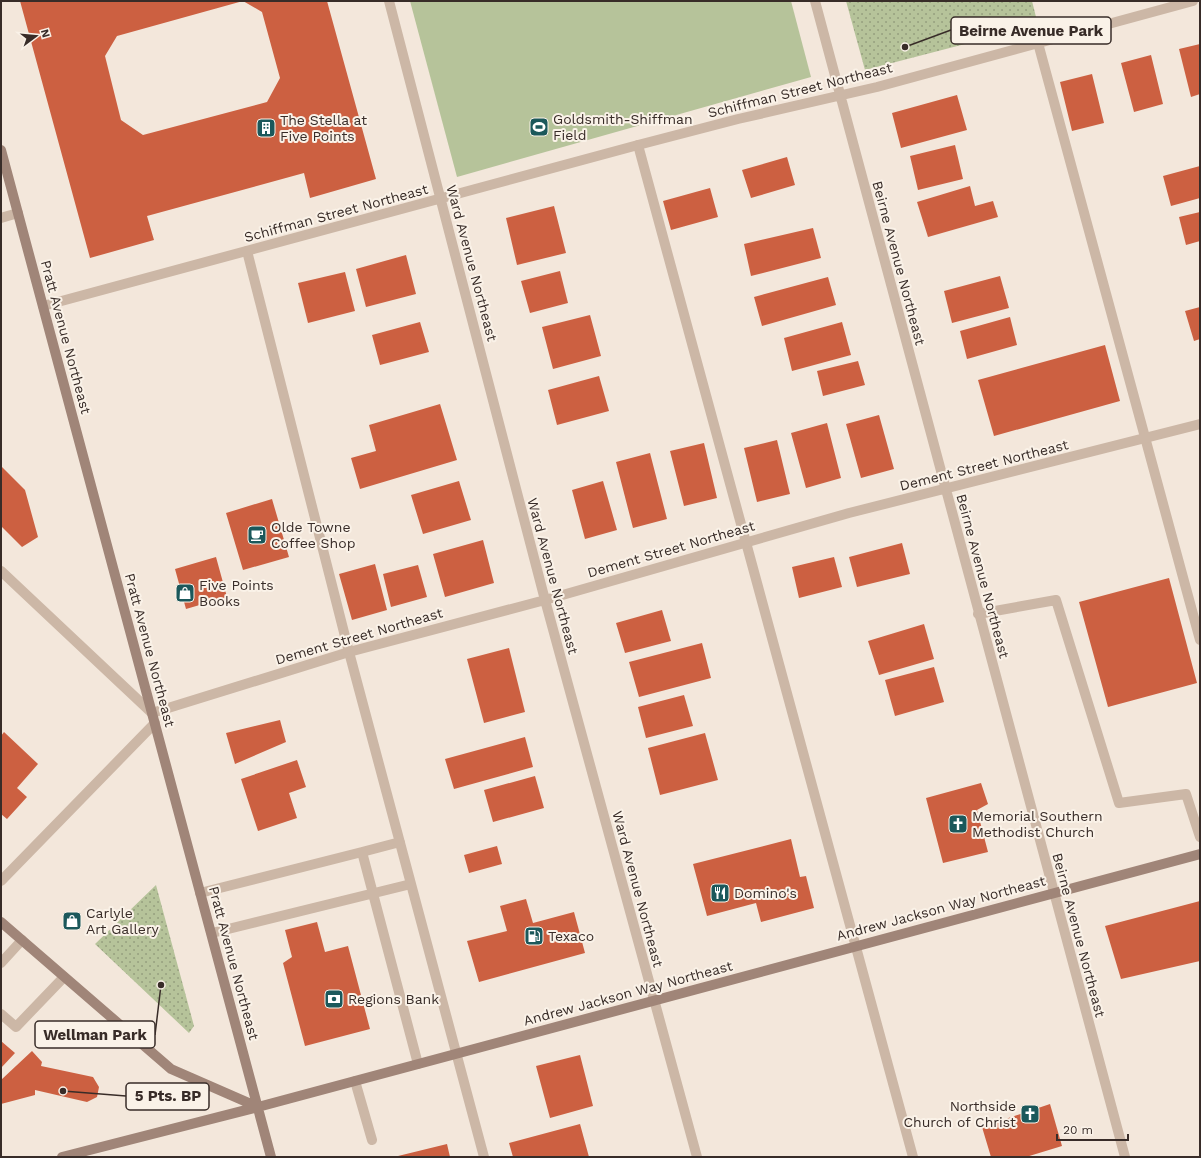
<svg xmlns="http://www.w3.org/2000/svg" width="1201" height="1158" viewBox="0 0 1201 1158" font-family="'Work Sans',sans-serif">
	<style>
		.green { fill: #b6c39a }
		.park { fill: url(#park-dots) }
		.building { fill: #cc6041 }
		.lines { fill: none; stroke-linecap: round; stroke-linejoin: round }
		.lane { stroke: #ccb7a6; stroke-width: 10 }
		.street { stroke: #ccb7a6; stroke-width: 10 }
		.secondary { stroke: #a08578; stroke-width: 10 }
		.labels { text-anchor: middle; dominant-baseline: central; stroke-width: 4; stroke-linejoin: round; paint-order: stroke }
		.street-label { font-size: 14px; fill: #382c28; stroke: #faf2e8 }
		.poi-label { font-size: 14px; fill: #382c28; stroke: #faf2e8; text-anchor: start }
		.leader { fill: none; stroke: #382c28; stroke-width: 1.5 }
		.callout-dot { fill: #382c28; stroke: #faf2e8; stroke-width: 1.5 }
		.callout { fill: #faf2e8; stroke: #382c28; stroke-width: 1.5 }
		.callout-label { font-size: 15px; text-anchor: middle; font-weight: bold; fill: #382c28 }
	</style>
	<defs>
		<pattern id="park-dots" width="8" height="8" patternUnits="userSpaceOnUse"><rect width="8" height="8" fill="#b6c39a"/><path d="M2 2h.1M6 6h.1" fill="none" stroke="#959f7e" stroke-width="1.8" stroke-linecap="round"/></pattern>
	</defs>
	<rect width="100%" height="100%" fill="#f3e7db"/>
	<path class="green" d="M410,1H791L811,77L457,177Z"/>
	<path class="park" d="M846,1H1032L1038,25L865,70Z
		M156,885L194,1026L189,1033L95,944Z"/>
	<path class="building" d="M20,1H243L117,36L105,56L121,120L143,135L267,102L280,78L262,12L243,1H327L376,179L310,198L304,173L147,216L154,240L90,258Z
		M1200,44V94L1191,97L1179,49Z
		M1151,55L1163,104L1134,112L1121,63Z
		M1092,74L1104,123L1072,131L1060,82Z
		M957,95L967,130L901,148L892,113Z
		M955,145L963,179L918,190L910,156Z
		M787,157L795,185L751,198L742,170Z
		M1200,166V198L1171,206L1163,176Z
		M970,186L975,206L993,201L998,217L928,237L917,202Z
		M710,188L718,217L671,230L663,201Z
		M554,206L566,253L517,265L506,218Z
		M1200,212V241L1186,245L1179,217Z
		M813,228L821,258L751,276L744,244Z
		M406,255L416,294L366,307L356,269Z
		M560,271L568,303L530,313L521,281Z
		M345,272L355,311L308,323L298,283Z
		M1000,276L1009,308L952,323L944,291Z
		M828,277L836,305L762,326L754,297Z
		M1200,307V339L1194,341L1185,311Z
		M590,315L601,356L553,369L542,327Z
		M1010,317L1017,345L967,359L960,331Z
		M420,322L429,352L380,365L372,335Z
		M842,322L851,355L792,371L784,338Z
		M1105,345L1120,401L994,436L978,380Z
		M858,361L865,385L823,396L817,371Z
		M599,376L609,411L557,425L548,390Z
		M440,404L457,460L360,489L351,458L376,451L369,425Z
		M879,415L894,469L861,478L846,424Z
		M827,423L841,478L806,488L791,433Z
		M777,440L790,494L757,502L744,448Z
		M704,443L717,498L684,506L670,451Z
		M650,453L667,519L633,528L616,462Z
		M1,466L25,490L38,537L22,547L1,526Z
		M459,481L471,520L423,534L411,495Z
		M603,481L617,530L585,539L572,490Z
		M272,499L289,557L243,570L226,513Z
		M483,540L494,583L445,597L433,554Z
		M902,543L910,574L857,587L849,557Z
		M216,557L227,597L186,609L175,569Z
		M834,557L842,587L799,598L792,567Z
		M375,564L387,610L352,620L339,574Z
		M418,565L427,597L391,607L383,574Z
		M1169,578L1197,683L1108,707L1079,602Z
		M662,610L671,641L625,653L616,623Z
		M924,624L934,659L879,675L868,641Z
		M702,643L711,678L639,697L629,662Z
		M509,648L525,712L484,723L467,659Z
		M934,667L944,702L895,716L885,680Z
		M684,695L693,726L646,738L638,707Z
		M280,720L286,742L235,764L226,733Z
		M4,732L38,764L17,788L27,797L7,819L1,814V736Z
		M705,733L718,780L660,795L648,748Z
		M525,737L533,767L454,789L445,759Z
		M297,760L306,787L289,793L297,818L258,831L241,779Z
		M535,776L544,808L493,822L484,790Z
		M981,783L988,804L977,810L988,852L943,863L926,798Z
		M791,839L800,877L806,876L814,908L761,922L756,903L707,916L693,864Z
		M497,846L502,864L469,873L464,855Z
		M526,899L533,923L574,912L585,953L479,982L467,941L507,931L500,906Z
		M1200,901V961L1121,979L1105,926Z
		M317,922L325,952L348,946L370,1029L305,1046L283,963L292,957L285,930Z
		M1,1041L15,1053L1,1068Z
		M32,1051L42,1062L41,1066L93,1077L99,1087L97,1097L87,1102L35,1090V1095L1,1104V1080Z
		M580,1055L593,1106L550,1118L536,1066Z
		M1050,1104L1062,1146L1026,1157H991L982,1127Z
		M580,1124L589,1157H513L509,1143Z
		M447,1144L450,1157H398V1156Z"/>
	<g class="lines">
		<path class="lane" d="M1038,43L1200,640
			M638,145L913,1157
			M1,218L18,213
			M247,251L349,652L484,1157
			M1,571L152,713
			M978,614L1056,600L1119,803L1186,794L1200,837
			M362,852L400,842
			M200,893L362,852L418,1064
			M212,933L411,884
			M1,963L22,940
			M1,1014L16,1027L64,977
			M355,1081L372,1140"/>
		<path class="street" d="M389,1L545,600L697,1157
			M815,1L1125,1157
			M43,306L638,145L738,119L877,87L1193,1
			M152,713L349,652L545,600L849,513L1200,424
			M1,881L155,723"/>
		<path class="secondary" d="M1,150L271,1157
			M1,922L171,1069L258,1107
			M62,1157L258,1107L1200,854"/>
	</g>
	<defs>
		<symbol id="stadium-square" viewBox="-11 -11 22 22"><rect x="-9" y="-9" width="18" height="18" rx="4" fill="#1b585b" stroke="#faf2e8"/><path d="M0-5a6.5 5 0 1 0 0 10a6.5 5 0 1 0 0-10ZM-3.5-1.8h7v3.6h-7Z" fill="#fff"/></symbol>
		<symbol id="building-square" viewBox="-11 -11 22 22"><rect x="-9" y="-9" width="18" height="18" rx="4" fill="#1b585b" stroke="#faf2e8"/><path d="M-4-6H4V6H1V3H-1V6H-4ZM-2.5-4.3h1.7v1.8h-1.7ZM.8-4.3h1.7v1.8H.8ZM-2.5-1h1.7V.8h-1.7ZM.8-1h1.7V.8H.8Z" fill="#fff"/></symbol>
		<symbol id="cafe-square" viewBox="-11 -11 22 22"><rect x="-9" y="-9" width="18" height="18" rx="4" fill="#1b585b" stroke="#faf2e8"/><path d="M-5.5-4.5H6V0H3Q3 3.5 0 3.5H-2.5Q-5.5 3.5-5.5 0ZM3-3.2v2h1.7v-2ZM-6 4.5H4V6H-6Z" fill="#fff"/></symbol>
		<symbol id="shop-square" viewBox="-11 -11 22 22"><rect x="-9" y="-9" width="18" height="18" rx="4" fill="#1b585b" stroke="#faf2e8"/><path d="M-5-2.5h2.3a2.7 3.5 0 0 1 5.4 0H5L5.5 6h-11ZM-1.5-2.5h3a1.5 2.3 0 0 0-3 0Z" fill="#fff"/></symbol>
		<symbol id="church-square" viewBox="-11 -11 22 22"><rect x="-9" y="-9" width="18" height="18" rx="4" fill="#1b585b" stroke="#faf2e8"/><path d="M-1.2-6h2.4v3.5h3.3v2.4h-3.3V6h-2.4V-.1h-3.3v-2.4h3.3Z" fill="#fff"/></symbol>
		<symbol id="restaurant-square" viewBox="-11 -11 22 22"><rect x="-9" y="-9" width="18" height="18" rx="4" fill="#1b585b" stroke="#faf2e8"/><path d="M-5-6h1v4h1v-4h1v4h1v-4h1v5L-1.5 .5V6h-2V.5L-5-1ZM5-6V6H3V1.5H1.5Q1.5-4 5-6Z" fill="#fff"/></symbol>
		<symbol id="fuel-square" viewBox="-11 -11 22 22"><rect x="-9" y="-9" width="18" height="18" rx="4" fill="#1b585b" stroke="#faf2e8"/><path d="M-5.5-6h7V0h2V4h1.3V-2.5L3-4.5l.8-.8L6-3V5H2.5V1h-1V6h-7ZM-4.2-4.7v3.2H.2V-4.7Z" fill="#fff"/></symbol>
		<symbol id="bank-square" viewBox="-11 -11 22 22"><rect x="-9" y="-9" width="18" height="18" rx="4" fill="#1b585b" stroke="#faf2e8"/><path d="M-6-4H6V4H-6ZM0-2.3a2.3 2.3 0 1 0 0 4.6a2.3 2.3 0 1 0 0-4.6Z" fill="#fff"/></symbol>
	</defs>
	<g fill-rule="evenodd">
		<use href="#stadium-square" x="528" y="116" width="22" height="22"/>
		<use href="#building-square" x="255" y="117" width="22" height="22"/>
		<use href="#cafe-square" x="246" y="524" width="22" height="22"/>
		<use href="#shop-square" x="174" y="582" width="22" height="22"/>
		<use href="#church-square" x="947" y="813" width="22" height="22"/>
		<use href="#restaurant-square" x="709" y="882" width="22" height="22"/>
		<use href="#shop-square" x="61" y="910" width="22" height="22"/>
		<use href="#fuel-square" x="523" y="925" width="22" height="22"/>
		<use href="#bank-square" x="323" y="988" width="22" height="22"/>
		<use href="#church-square" x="1019" y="1103" width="22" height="22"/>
	</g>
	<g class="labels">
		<g class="street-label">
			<text transform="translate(800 90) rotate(-14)">Schiffman Street Northeast</text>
			<text transform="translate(336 213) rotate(-15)">Schiffman Street Northeast</text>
			<text transform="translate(472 263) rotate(75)">Ward Avenue Northeast</text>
			<text transform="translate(899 263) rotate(75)">Beirne Avenue Northeast</text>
			<text transform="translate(66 337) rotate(75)">Pratt Avenue Northeast</text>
			<text transform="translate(984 465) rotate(-14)">Dement Street Northeast</text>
			<text transform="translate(671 549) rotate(-16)">Dement Street Northeast</text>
			<text transform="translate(553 576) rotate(75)">Ward Avenue Northeast</text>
			<text transform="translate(983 576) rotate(75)">Beirne Avenue Northeast</text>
			<text transform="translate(359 636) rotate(-16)">Dement Street Northeast</text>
			<text transform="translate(150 650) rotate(75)">Pratt Avenue Northeast</text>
			<text transform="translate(638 889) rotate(75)">Ward Avenue Northeast</text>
			<text transform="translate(941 908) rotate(-15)">Andrew Jackson Way Northeast</text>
			<text transform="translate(1079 935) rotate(75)">Beirne Avenue Northeast</text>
			<text transform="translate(234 963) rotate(75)">Pratt Avenue Northeast</text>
			<text transform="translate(628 993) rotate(-15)">Andrew Jackson Way Northeast</text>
		</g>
		<g class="poi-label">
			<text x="553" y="119">Goldsmith-Shiffman<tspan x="553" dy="16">Field</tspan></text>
			<text x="280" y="120">The Stella at<tspan x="280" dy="16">Five Points</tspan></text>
			<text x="271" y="527">Olde Towne<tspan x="271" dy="16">Coffee Shop</tspan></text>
			<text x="199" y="585">Five Points<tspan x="199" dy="16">Books</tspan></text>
			<text x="972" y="816">Memorial Southern<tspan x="972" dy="16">Methodist Church</tspan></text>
			<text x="734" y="893">Domino's</text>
			<text x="86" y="913">Carlyle<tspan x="86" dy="16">Art Gallery</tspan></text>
			<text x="548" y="936">Texaco</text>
			<text x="348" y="999">Regions Bank</text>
			<text x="1016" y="1106" text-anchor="end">Northside<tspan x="1016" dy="16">Church of Christ</tspan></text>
		</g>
	</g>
	<path class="leader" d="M905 47L951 30M161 985L155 1035M63 1091L126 1096"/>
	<g class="callout-dot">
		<circle cx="905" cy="47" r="4"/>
		<circle cx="161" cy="985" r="4"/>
		<circle cx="63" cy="1091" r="4"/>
	</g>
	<g class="callout">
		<rect x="951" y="17" width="160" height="27" rx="4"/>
		<rect x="35" y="1021" width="120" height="27" rx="4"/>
		<rect x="126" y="1083" width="83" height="27" rx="4"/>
	</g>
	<g class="callout-label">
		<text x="1031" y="36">Beirne Avenue Park</text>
		<text x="95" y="1040">Wellman Park</text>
		<text x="168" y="1101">5 Pts. BP</text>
	</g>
	<rect width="1201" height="1158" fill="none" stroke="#382c28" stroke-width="4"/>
	<g transform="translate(36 36) rotate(74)" stroke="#faf2e8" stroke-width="3" paint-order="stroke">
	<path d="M0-3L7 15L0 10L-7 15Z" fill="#382c28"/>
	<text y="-6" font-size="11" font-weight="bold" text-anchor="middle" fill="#382c28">N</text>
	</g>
	<path d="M1057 1134v6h71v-6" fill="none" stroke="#382c28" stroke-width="2"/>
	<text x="1063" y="1134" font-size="12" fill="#382c28" stroke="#faf2e8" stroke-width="3" paint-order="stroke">20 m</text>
</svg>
